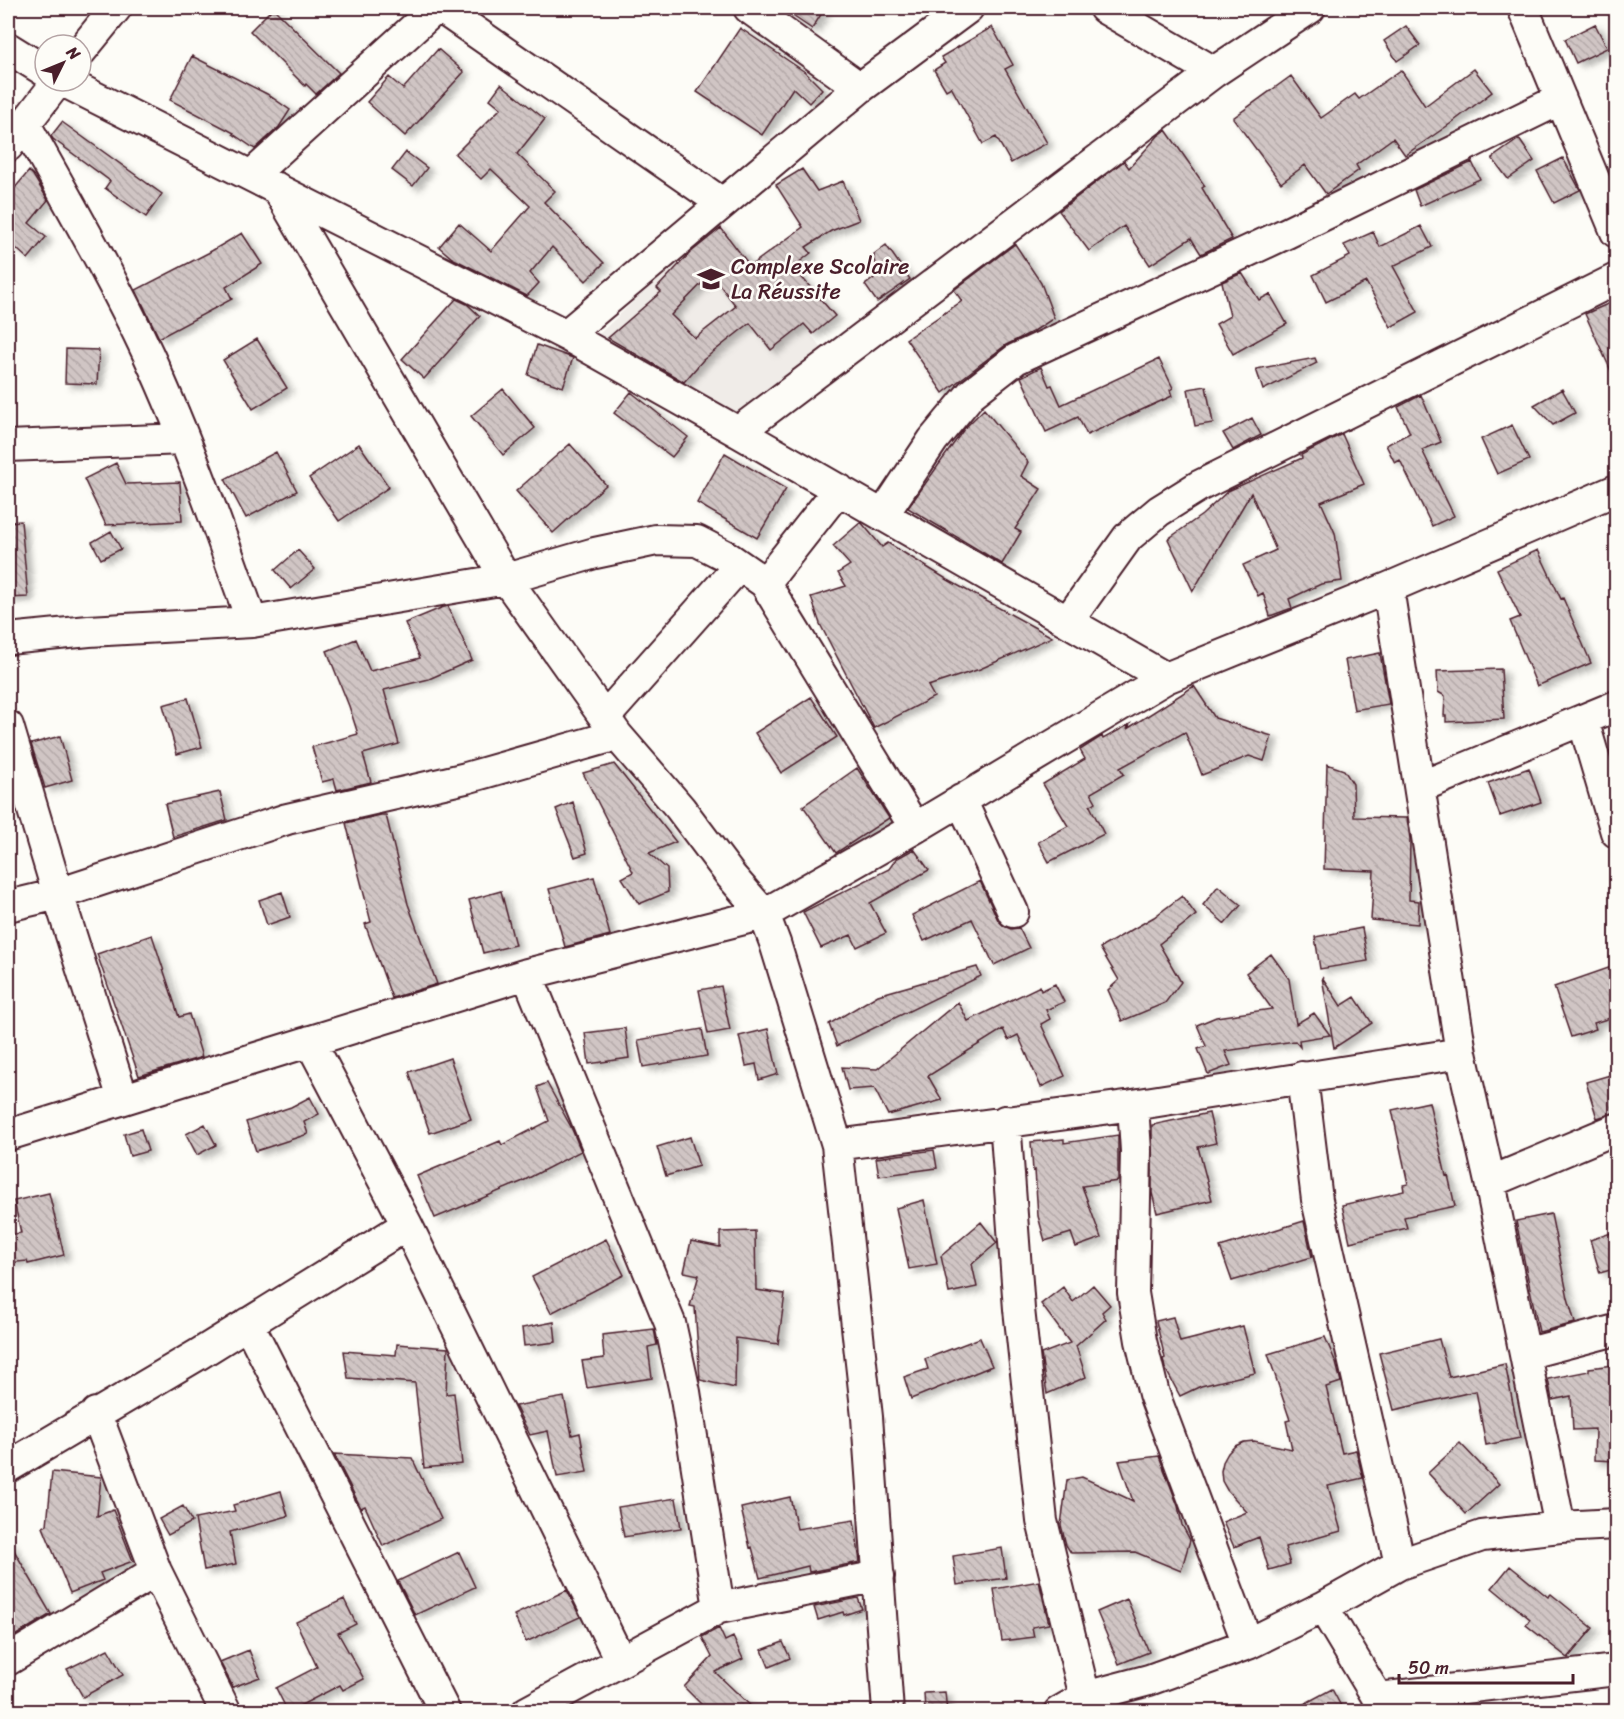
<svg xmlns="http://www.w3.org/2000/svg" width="1624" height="1719" viewBox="0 0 1624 1719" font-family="Sriracha,sans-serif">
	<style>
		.built { fill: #f0ece8 }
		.building { fill: url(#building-back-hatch); stroke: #4a1f2b; stroke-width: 1.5; fill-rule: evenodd; filter: url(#shadow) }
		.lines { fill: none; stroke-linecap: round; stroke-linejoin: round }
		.minor-casing { stroke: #4a1f2b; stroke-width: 34 }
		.minor { stroke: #fdfcf7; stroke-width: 30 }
		.labels { text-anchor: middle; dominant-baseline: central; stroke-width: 5; stroke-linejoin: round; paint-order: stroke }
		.poi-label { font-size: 22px; fill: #4a1f2b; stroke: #fdfcf7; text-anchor: start }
	</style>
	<defs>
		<pattern id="building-back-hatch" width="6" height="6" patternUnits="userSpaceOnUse" patternTransform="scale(1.5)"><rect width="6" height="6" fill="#d0c5c4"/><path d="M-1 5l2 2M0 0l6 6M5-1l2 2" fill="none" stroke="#b4a9a9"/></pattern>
		<filter id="shadow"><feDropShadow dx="6" dy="4" stdDeviation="3" flood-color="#0004"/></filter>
	</defs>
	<rect width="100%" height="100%" fill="#fdfcf7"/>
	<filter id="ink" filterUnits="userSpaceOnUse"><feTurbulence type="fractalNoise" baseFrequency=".0167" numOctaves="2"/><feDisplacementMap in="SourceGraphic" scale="12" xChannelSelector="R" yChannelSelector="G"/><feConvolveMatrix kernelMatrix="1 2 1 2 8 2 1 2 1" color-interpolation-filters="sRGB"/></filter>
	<g filter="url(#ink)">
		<path class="built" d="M719,220L824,351L738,419L595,338Z"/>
		<path class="building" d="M273,8L339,73L316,94L306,84L305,86L250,31Z
			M781,8H825L812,29Z
			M1595,24L1607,48L1576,63L1565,39Z
			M1406,26L1420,45L1397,61L1384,41Z
			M992,27L1013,65L1005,69L1047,143L1011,163L996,137L983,144L951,87L946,90L934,70L945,63L941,57Z
			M740,28L805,72L822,89L809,103L793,88L762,135L697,92Z
			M438,49L464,72L405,136L367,102L389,77L403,89Z
			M192,56L267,94L290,110L279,127L255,149L233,134L234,133L170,100Z
			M1474,69L1492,92L1450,124L1405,155L1393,138L1356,165L1359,170L1326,194L1305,165L1281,183L1233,118L1291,76L1321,118L1355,94L1359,99L1401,70L1425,106Z
			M501,84L545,119L517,154L555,191L544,202L604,263L586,281L552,247L530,273L539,283L527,296L452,258L439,247L459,223L491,251L530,206L491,169L481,179L455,154L501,108L490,99Z
			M62,122L162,194L146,217L105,188L110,181L53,139L51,136Z
			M1166,130L1205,186L1202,188L1232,239L1201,254L1191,238L1150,265L1124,226L1089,251L1059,211L1124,161L1129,168L1158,136Z
			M1519,139L1534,161L1508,179L1492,158Z
			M406,152L427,168L413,186L392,170Z
			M1563,158L1580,190L1554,203L1537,171Z
			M1472,162L1480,179L1420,206L1414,190Z
			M802,169L817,191L843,181L859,220L831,231L806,247L811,253L793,267L835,316L813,334L804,324L771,350L750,323L703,360L684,382L608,338L661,292L657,288L690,253L721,228L750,266L803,227L776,185ZM711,274L736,306L695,338L671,315Z
			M29,171L33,175L48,200L29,223L46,237L28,259L8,241V196Z
			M1421,226L1432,247L1393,266L1418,312L1391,327L1366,282L1326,302L1313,275L1350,256L1344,245L1373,232L1380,247Z
			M242,233L262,264L226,287L232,299L159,338L136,290L208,253Z
			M1015,244L1041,283L1054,318L1034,331L1006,345L943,393L906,339L962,301L954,290Z
			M886,245L910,279L877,302L865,285L882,272L874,261V254Z
			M1242,273L1259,300L1270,294L1287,324L1233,354L1216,324L1230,316L1222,282Z
			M456,299L467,304L480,316L424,379L402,359Z
			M1617,300V384L1585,314Z
			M257,339L287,388L253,409L223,360Z
			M537,345L573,358L563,387L528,375Z
			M66,349L99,350L97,384L65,383Z
			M1315,358L1317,363L1263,390L1256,369Z
			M1159,359L1173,388L1170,390L1172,396L1087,435L1078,417L1046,432L1021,377L1041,367L1049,386L1052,385L1061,405Z
			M1206,386L1213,423L1195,426L1188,389Z
			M503,389L535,428L503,455L471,416Z
			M1562,389L1575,413L1553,425L1534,405Z
			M631,392L688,437L672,457L614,413Z
			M1421,395L1441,442L1422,450L1454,516L1432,526L1400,460L1395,463L1386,445L1410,433L1398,407Z
			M984,409L1028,462L1021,476L1041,489L1015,529L1021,532L1002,564L908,508L964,429Z
			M1252,418L1261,435L1233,450L1223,433Z
			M1512,425L1529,460L1497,474L1481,439Z
			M1342,434L1364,484L1321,502L1335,533L1342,581L1321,584L1289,599L1292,608L1270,616L1263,593L1258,596L1243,565L1276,550L1251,493L1193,591L1168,539L1202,515L1228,491L1302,458L1301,455Z
			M359,444L389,487L339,521L309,478Z
			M570,444L606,485L553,533L516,491Z
			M276,452L297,491L246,518L225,479Z
			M725,453L786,489L757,538L697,503Z
			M116,463L126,484L180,482L182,521L106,525L84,479Z
			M21,521L28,597L8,598V522Z
			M861,522L882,547L888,543L948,580L1052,637L980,669L928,686L934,697L874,728L820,624L811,597L846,586L838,573L850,565L833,546Z
			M111,531L121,549L101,559L92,542Z
			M298,550L315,569L291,589L275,570Z
			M1538,550L1561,599L1563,598L1591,663L1537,686L1510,621L1520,617L1497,569Z
			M448,606L472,660L429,679L384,690L399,744L363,754L371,782L337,790L334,779L322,782L312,747L358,734L349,706L327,651L356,639L370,671L420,658L405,623L441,608Z
			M1380,653L1389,704L1354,710L1345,660Z
			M1501,669L1504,719L1446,722V716H1444L1445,696L1438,692L1437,671Z
			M1194,686L1215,718L1272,736L1264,761L1249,756L1202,775L1185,732L1120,768L1124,774L1091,793L1096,802L1090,806L1104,834L1049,862L1038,842L1068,826L1043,784L1085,759L1080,750L1102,736L1103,739L1130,724L1127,729Z
			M811,697L837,737L781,773L755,733Z
			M188,698L202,747L177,754L163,705Z
			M60,736L72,780L45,788L31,744Z
			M614,764L676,842L649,853L667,869L668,892L639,904L622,878L633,872L583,773Z
			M1327,764L1344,770L1353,784L1354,817L1407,818L1410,839L1409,900L1419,901L1418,924L1371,920L1374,871L1324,869Z
			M857,768L889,818L836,853L803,806Z
			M1529,768L1541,802L1500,816L1488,783Z
			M220,792L227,820L173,837L165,804Z
			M573,802L587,853L575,857L556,809Z
			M381,815H386L408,904L437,984L392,998L365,924L371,922L346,823Z
			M914,849L929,870L870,903L886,933L857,947L851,935L821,948L803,912L889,869L896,859Z
			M594,877L610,935L565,947L549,889Z
			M980,881L998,920L1004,926L1011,929L1019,928L1029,948L994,965L972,919L924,941L912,915Z
			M1218,886L1241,905L1225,924L1203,905Z
			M501,891L515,945L483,953L469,900Z
			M282,892L290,917L267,925L259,900Z
			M1182,896L1196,915L1159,944L1181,982L1165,1003L1122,1021L1108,990L1119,980L1100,948L1154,917Z
			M1362,928L1368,961L1320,969L1315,937Z
			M152,935L179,1017L189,1014L202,1057L139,1076L97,954Z
			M1271,954L1289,979L1296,1024L1314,1013L1330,1035L1299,1040L1300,1047L1295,1041L1225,1051L1231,1065L1208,1074L1198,1049L1206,1046L1197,1025L1216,1017L1272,1009L1246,973Z
			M1617,965V1016L1594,1023L1596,1029L1571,1037L1554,987Z
			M977,967L981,976L837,1046L829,1024L878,995Z
			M1322,977L1341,1006L1355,997L1372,1023L1334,1048Z
			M1055,984L1064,1002L1046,1010L1050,1019L1041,1024L1065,1076L1041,1087L1018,1035L1008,1040L1003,1029L928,1076L942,1100L888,1115L874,1088L848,1090L842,1067L877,1069L958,1002L968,1021L1040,986L1041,991Z
			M721,986L730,1030L708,1034L699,990Z
			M625,1028L629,1058L589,1064L585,1033Z
			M702,1029L707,1056L643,1067L638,1040Z
			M768,1029L778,1074L759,1080L756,1064L746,1066L739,1036Z
			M450,1058L471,1119L430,1133L409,1072Z
			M1617,1073V1112L1597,1118L1586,1082Z
			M547,1083L571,1127L581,1151L521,1182L435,1218L417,1176L500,1141L502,1145L549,1121L537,1087Z
			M310,1097L319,1114L304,1122L308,1134L256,1151L246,1122L291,1107Z
			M1429,1102L1446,1176L1448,1175L1455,1206L1404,1217L1407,1228L1350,1242L1342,1205L1404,1191L1403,1185L1408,1184L1392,1110Z
			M1209,1113L1216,1143L1198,1147L1212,1200L1157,1213L1152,1193V1125Z
			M205,1124L216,1145L197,1155L186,1134Z
			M141,1129L148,1151L130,1156L124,1134Z
			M1118,1135V1181L1082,1186L1101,1238L1076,1247L1071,1233L1045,1241L1038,1216L1035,1170L1033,1171L1031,1142L1064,1139V1143Z
			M690,1137L699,1166L666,1176L657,1147Z
			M934,1150L937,1168L879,1176L876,1158Z
			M49,1193L64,1255L28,1264L27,1261L8,1263V1235L21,1233L14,1201Z
			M924,1200L937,1264L909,1269L896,1208Z
			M1551,1214L1568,1298L1575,1323L1539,1332L1516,1221Z
			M1304,1221L1312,1257L1232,1281L1220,1247Z
			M981,1222L997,1243L972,1264L977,1287L949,1293L941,1256Z
			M755,1231L756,1290L785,1294L778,1344L736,1338L735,1388L700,1380L695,1307L690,1306L699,1275L684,1272L691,1241L720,1247V1232Z
			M1617,1231V1268L1600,1273L1590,1240Z
			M606,1239L624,1275L551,1313L532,1277Z
			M1093,1285L1110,1305L1102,1312L1106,1319L1076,1346L1086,1377L1047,1394L1041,1354L1070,1343L1041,1304L1063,1287L1073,1302Z
			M1173,1317L1180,1342L1243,1326L1255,1373L1201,1386L1180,1396L1165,1368L1163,1359L1165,1358L1156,1321Z
			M554,1322L556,1342L524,1346L522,1328Z
			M654,1329L657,1345L648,1347L652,1378L587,1388L582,1361L604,1358L602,1335Z
			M1325,1337L1336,1363L1341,1382L1326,1387L1342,1453L1356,1450L1363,1478L1328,1486L1341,1531L1285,1547L1290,1564L1269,1570L1259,1537L1234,1547L1223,1522L1247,1512L1227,1490L1222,1481L1221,1471L1223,1462L1228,1453L1235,1446L1244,1442L1254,1441L1292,1449L1286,1421L1290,1420L1268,1354Z
			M980,1338L992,1366L911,1399L904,1377L928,1369L925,1359Z
			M1439,1339L1449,1377L1505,1364L1520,1438L1486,1445L1476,1391L1394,1410L1379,1353Z
			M397,1344L448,1348L446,1394L454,1393L462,1464L424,1468L415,1383L348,1378L344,1351L396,1355Z
			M1614,1365L1617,1392H1613L1617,1461L1594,1460L1595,1429L1573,1430L1571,1396L1552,1400L1548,1379L1589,1371V1368Z
			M564,1397L572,1435L580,1433L587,1472L557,1477L548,1431L530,1435L515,1406Z
			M1460,1443L1499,1484L1466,1514L1428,1473Z
			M334,1454L412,1458L441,1519L383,1546L365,1506L361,1508Z
			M1159,1456L1178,1506L1182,1525L1190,1540L1181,1571L1135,1552L1071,1553L1066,1545L1061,1525L1067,1480L1082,1477L1133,1501L1119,1461Z
			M52,1472L101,1477L97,1516L113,1510L133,1561L100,1573L103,1580L70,1593L43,1527L47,1525Z
			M281,1491L288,1516L230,1532L236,1564L204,1570L195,1519L235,1511L233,1505Z
			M790,1497L797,1529L854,1520L860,1562L809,1572L808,1566L760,1578L752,1547L750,1548L741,1508Z
			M676,1498L681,1528L624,1537L618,1507Z
			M183,1506L192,1522L168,1535L159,1519Z
			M8,1540L51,1614L8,1640Z
			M1002,1548L1006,1578L957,1585L953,1556Z
			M459,1552L475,1587L415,1615L398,1581Z
			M1510,1566L1548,1597L1551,1594L1593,1628L1568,1658L1526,1625L1530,1619L1492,1588Z
			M1039,1581L1049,1624L1032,1627L1034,1637L1002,1641L994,1589Z
			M567,1590L580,1617L526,1642L514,1615Z
			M858,1598L862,1609L844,1615L843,1612L818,1620L814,1607Z
			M344,1599L356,1624L338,1633L364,1679L343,1690L340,1685L288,1712L276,1688L317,1667L296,1622Z
			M1127,1599L1149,1652L1119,1664L1097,1612Z
			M719,1628L725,1641L733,1637L743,1659L715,1672L757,1712H709L684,1687L712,1657L702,1637Z
			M783,1642L790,1658L769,1667L762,1650Z
			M108,1649L123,1675L83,1697L67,1669Z
			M249,1650L260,1677L233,1687L220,1662Z
			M1332,1689L1344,1712H1289Z
			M945,1692L947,1712H925L924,1693Z"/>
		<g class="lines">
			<defs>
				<path id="minor" d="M441,8L722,203
					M749,8L860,88
					M1104,8L1214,72
					M1523,8L1616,232
					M8,48L45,71
					M81,51L116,8
					M63,81L566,335L738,432L1166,678
					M25,124C67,200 111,275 148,354C188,441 220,532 252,622
					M8,146L58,81
					M252,175L436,8
					M277,188L506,579L617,735L680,808L731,876L764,914L775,943L837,1145L867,1417L888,1712
					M566,335L860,88L968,8
					M738,432L1214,72L1310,8
					M8,446L184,439
					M883,515L933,440L971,394L1016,359L1287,233L1561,99
					M765,583L839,489
					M1388,588L1461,1053L1490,1182L1560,1527
					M1068,621L1128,537L1159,511L1199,486L1616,279
					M8,639L89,631L252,622L506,579L595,553L656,540L697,541L726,556L765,583L915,828
					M605,717L739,566
					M1583,720L1616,832
					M8,726L58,894L123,1099
					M1420,787L1616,706
					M961,800L1013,912
					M8,906L58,894L287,819L466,778L617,735
					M527,974L670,1323L685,1392L719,1608
					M310,1041L407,1225L620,1660
					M1302,1077L1317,1200L1400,1564
					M1133,1105L1136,1151L1133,1293L1141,1341L1154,1394L1248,1644
					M1005,1121L1019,1309L1042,1521L1085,1697
					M8,1135L527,974L764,914L915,828L1166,678L1388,588L1616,490
					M837,1145L1133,1105L1461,1053
					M1490,1182L1616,1129
					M248,1323L445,1712
					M1525,1354L1616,1330
					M96,1413L156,1571L226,1712
					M8,1467L199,1354L407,1225
					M1323,1607L1386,1712
					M8,1660L156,1571
					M1379,1698L1616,1670
					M527,1712L719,1608L879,1576
					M1059,1712L1085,1697L1149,1680L1248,1644L1323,1607L1400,1564L1482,1536L1560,1527L1616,1524"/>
			</defs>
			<use href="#minor" class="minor-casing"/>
			<use href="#minor" class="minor"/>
		</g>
	</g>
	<defs>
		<symbol id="school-bare" viewBox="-9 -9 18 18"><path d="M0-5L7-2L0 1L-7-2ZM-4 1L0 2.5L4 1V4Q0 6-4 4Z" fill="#4a1f2b" stroke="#fdfcf7" stroke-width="2.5" paint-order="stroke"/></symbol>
	</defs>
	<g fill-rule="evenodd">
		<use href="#school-bare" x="692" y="260" width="38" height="38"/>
	</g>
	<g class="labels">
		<g class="poi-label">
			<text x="731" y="266">Complexe Scolaire<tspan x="731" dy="25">La Réussite</tspan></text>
		</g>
	</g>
	<rect width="1624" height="1719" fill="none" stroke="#fdfcf7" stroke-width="30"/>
	<rect x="15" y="15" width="1594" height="1689" fill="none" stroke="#4a1f2b" stroke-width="2" filter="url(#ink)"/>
	<g transform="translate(63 63) rotate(47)"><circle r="28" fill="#fdfcf7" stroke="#b5a4a5" stroke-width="1.5"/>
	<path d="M0-4.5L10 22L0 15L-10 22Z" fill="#4a1f2b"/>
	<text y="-9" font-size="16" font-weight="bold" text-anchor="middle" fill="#4a1f2b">N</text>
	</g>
	<path d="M1399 1674v9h174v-9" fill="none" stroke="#4a1f2b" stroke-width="3"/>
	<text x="1408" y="1674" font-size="18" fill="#4a1f2b" stroke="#fdfcf7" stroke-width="4.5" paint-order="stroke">50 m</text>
</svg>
